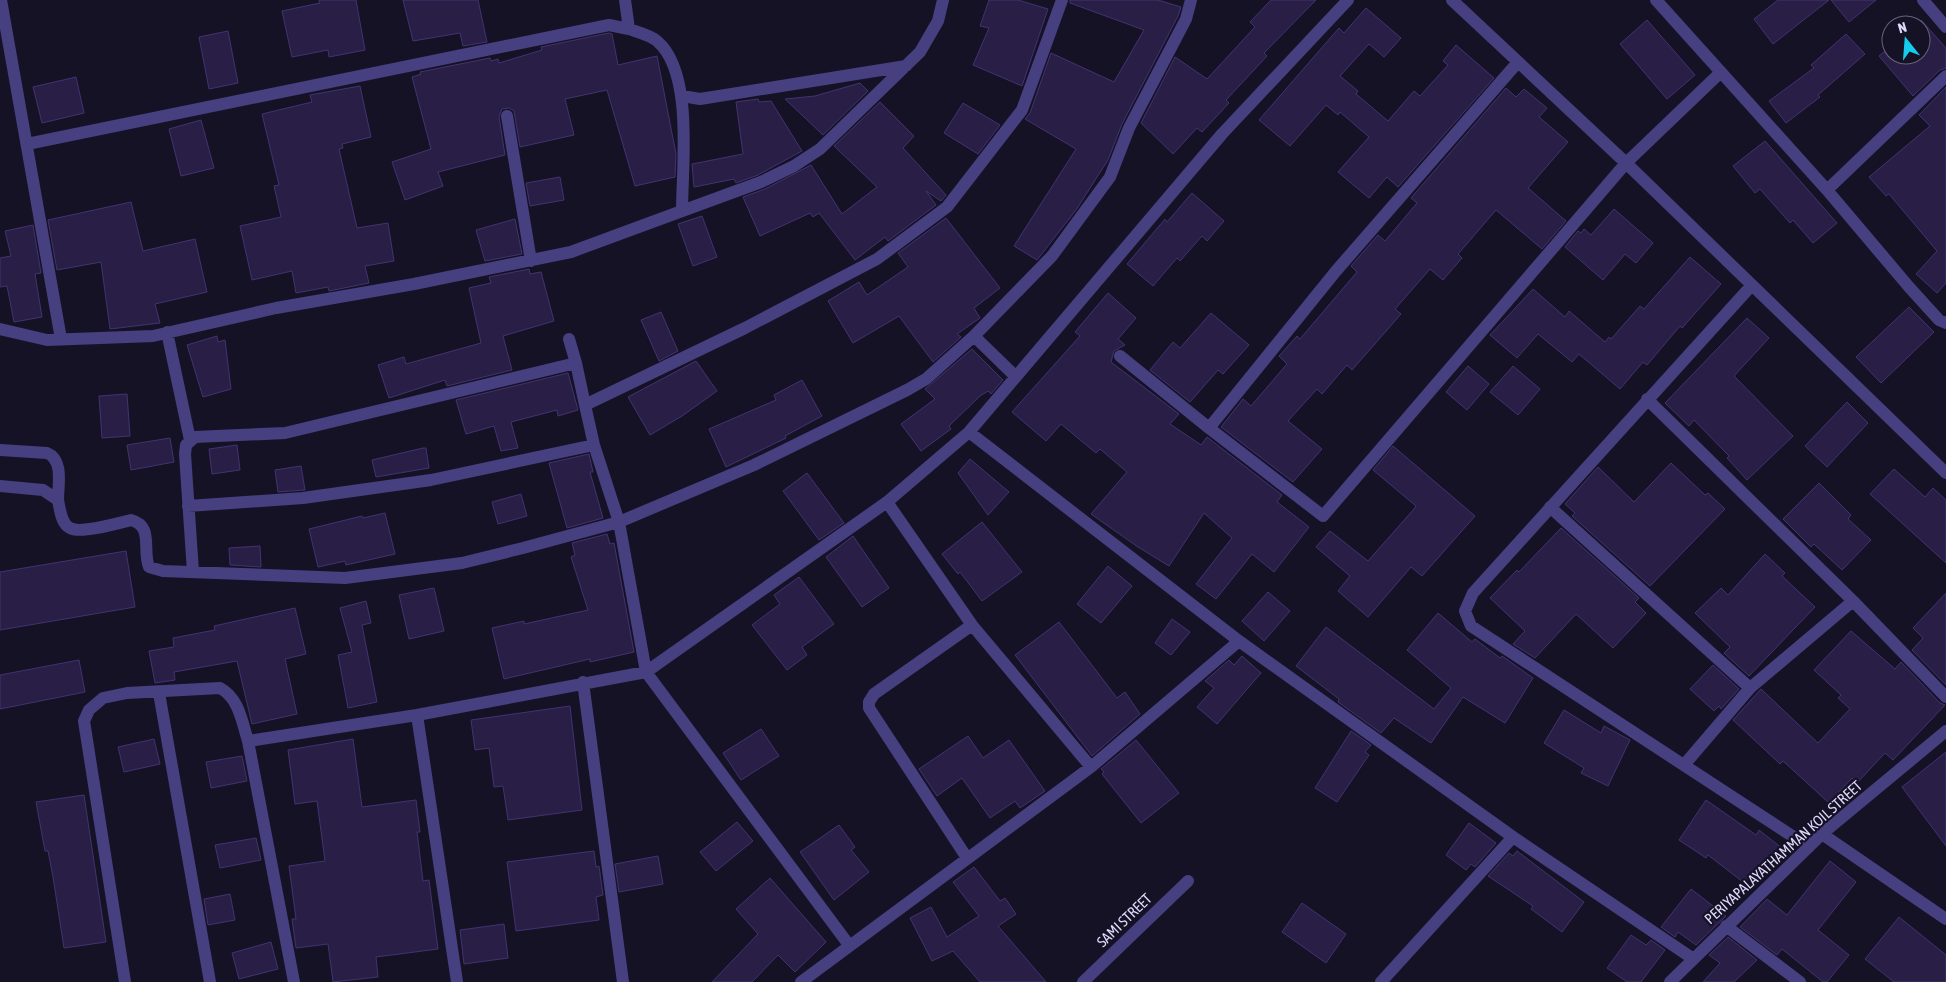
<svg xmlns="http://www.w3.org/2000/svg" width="1946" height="982" viewBox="0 0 1946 982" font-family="'Asap Condensed',sans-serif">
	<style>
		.building { fill: #291f46; stroke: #423370 }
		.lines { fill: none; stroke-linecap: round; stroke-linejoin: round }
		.minor { stroke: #464081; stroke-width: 12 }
		.labels { text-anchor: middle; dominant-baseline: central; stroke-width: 4.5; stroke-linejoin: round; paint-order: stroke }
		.street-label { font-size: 15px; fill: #dfdafc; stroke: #161226 }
	</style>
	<rect width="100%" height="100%" fill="#161226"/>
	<path class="building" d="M319,0H356L365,50L329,57L328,50L292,57L282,11L320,3Z
		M403,0H478L487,42L463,46L460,33L413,41Z
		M989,0H1018L1048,9L1022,86L973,65L989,28L980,26Z
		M1070,0H1158L1181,7L1178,16L1122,124L1108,160L1076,210L1037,260L1014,246L1076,149L1025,119L1030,113L1051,53L1114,82L1144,30L1070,3Z
		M1271,0H1316L1264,53L1267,56L1226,100L1229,103L1202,132L1197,128L1173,154L1141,123L1175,57L1207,79L1255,27L1250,22Z
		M1778,0H1829L1773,44L1754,19Z
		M1831,0H1876L1849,22Z
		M1366,8L1401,38L1384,57L1369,44L1340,76L1358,91L1356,94L1388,121L1414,91L1420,96L1448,65L1443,61L1456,45L1494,78L1398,187L1387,177L1369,198L1338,172L1369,137L1340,112L1338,115L1326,105L1290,146L1259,120L1339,28L1344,33Z
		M1647,20L1695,75L1667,99L1620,44Z
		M1921,20L1946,48V68L1940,70L1913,96L1879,56L1891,46V55H1921V25H1916Z
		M228,31L238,83L209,89L199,37Z
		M609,33L612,34L618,65L657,56L676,154L675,177L635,186L607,90L565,99L574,135L520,147L514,111L509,108L502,109L499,117L505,155L438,172L443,186L405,200L392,162L431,149L412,77L421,74L420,72L490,58L491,61L498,59L499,63L542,50L541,47Z
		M1846,34L1865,54L1818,95L1820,97L1786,123L1769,101L1814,68L1811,65Z
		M76,77L84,113L42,123L33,87Z
		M860,83L868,91L823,135L785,99L815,96Z
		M360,86L371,137L342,144L343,148L339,149L357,228L388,223L394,261L365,266L369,283L329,291L328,287L296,293L292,271L252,280L240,226L281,217L274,186L279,185L262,114L312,102L310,95Z
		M1946,87V283L1937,293L1916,274L1937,251L1889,194L1886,196L1869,177L1930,126L1919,115Z
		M1506,88L1516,97L1524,89L1547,108L1539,117L1568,142L1528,188L1566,221L1542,249L1496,210L1458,254L1462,258L1443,280L1430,269L1395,309L1401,314L1352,370L1347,365L1322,394L1317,389L1288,421L1322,449L1293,482L1221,427L1243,399L1251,406L1287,364L1279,356L1297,336L1300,339L1357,272L1351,266L1378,235L1385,241L1417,203L1411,198Z
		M758,99L759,102L771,101L802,151L758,175L736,183L734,179L694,187L692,164L743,154L736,102Z
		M880,102L914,136L903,148L946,195L941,201L926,191L936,205L888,241L885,237L855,260L819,213L813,217L810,213L760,236L743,197L765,189L811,165L842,214L877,187L834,146Z
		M963,103L1000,125L978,154L944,133Z
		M201,120L214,168L181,176L169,129Z
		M1765,141L1837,223L1813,243L1793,220L1790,223L1760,189L1755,193L1733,166Z
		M560,177L564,200L530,206L526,183Z
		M1192,193L1224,221L1207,241L1202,236L1180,261L1177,258L1153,286L1127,264L1165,219L1167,222Z
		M131,202L143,251L195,239L207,292L155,304L160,323L110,329L101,262L57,270L48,220Z
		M1614,209L1653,243L1636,263L1625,254L1603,280L1565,247L1578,231L1581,233L1584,229L1591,235Z
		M702,216L717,257L693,266L678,224Z
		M946,218L1000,288L974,308L980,318L957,334L961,337L933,362L899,316L853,343L828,301L859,282L867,295L908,267L898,253Z
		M515,219L522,254L485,261L476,230Z
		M33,225L41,273L35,274L42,317L14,322L7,286L0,287V258L11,256L5,231Z
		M1690,257L1721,284L1682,328L1680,326L1647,365L1643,362L1620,389L1579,354L1572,362L1538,334L1517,358L1490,335L1533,289L1565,317L1569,311L1605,342L1609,337L1611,339L1640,306L1644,309Z
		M529,269L530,274L541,272L554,321L503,336L512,370L447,386L445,380L389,398L378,365L404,357L406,364L481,343L469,288L491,283L489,277Z
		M1108,293L1136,318L1118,339L1125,345L1114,351L1111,362L1179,414L1170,424L1201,445L1207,437L1282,495L1277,502L1309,527L1274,572L1252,554L1216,599L1196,584L1232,538L1204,513L1169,566L1138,547L1091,514L1127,472L1100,449L1096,453L1061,424L1046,441L1012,412L1080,336L1075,332Z
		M1909,307L1934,332L1881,383L1856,357Z
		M661,312L678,351L659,361L641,320Z
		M1211,313L1249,345L1223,374L1218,370L1190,402L1150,370L1173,342L1180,348Z
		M1747,318L1769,338L1734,376L1793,436L1747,480L1727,458L1729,456L1694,420L1689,426L1665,403Z
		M217,336L218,342L225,340L231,389L203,397L187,345Z
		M972,349L1003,380L991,394L988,391L980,396L949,426L951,429L921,451L901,424L935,399L925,389Z
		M696,361L717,391L682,416L650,435L628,397Z
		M1468,366L1489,384L1467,410L1446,392Z
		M1513,366L1540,389L1518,415L1490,392Z
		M568,373L578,410L558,416L557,410L511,422L518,448L501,451L494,426L466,434L456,400Z
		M802,380L822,416L785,436L786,438L726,467L709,429L776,400L774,395Z
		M127,394L130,436L102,438L99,396Z
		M1847,402L1868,423L1827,467L1805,446Z
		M170,438L174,462L131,470L127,445Z
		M237,445L240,470L212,474L209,449Z
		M1393,446L1475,516L1422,576L1411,567L1368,617L1338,591L1350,576L1316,547L1330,531L1368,561L1414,509L1416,506L1373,470Z
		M423,448H426L429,468L376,477L372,460Z
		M589,454L593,472H590L603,518L567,528L549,463Z
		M970,459L1009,492L988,515L958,473Z
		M1671,463L1705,495L1708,493L1725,509L1650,586L1572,516L1575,513L1565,504L1598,467L1634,502Z
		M301,466L305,490L278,492L275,470Z
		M1894,469L1925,497L1933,488L1946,500V563L1870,494Z
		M807,473L844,523L819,540L783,491Z
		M1819,483L1851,515L1848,519L1871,540L1842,570L1814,544L1811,547L1783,519Z
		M521,494L527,516L498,524L492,502Z
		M385,513L395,554L346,565L345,561L318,567L309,529L362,516L363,518Z
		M982,522L1022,572L982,601L960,572L958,574L942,554Z
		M1561,528L1639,598L1635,602L1646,613L1613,648L1576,614L1535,658L1513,644L1525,631L1490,598L1517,570L1519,572Z
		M607,534L610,544L614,543L634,652L590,662V659L504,679L492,628L524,621V624L588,610L571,557L575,555L572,543Z
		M853,536L889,588L862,607L826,557Z
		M260,546L261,567L230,565L229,548Z
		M126,551L135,607L0,630V572Z
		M1765,554L1785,573L1782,576L1815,607L1749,676L1724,653L1730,647L1695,613L1721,588L1728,595Z
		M1108,566L1132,586L1101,623L1077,604Z
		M799,577L834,624L802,647L807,655L787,670L752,625L780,604L774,595Z
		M434,588L444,631L409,639L399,595Z
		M1268,592L1290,611L1264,641L1242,621Z
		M1946,593V685L1912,650L1923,638L1913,628Z
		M366,601L371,623L362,625L377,702L348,708L338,655L352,652L340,608Z
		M295,608L306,654L285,659L297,714L252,724L237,661L174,672L175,680L155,683L149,651L174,647L173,638L215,630L214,626Z
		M1438,613L1472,642L1475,639L1500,658L1502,656L1533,678L1505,723L1463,697L1431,743L1394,718L1381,733L1338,702L1339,699L1296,666L1326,627L1434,709L1451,688L1407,650Z
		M1172,619L1190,632L1171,655L1155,643Z
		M1059,622L1117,698L1125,692L1140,714L1092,756L1015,655Z
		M1851,631L1895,669L1901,662L1940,703L1945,705L1893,760L1885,753L1857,783L1852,778L1829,803L1783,761L1780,764L1733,720L1761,689L1818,743L1850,709L1838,698L1841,695L1814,670Z
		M1242,656L1261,673L1217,724L1197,707L1214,688L1205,681L1229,660L1234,665Z
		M79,660L85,692L0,709V675Z
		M1713,665L1739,689L1721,709L1719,706L1714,711L1690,689Z
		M570,706L582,810L508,820L503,786L494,787L489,748L475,750L471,720Z
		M1564,710L1601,733L1604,726L1630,740L1608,786L1581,773L1584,768L1544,743Z
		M761,729L779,756L741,780L723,753Z
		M1351,731L1371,745L1365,752L1369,755L1337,802L1315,788Z
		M968,736L983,758L1009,740L1045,791L1020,808L1015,801L990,818L962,778L937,796L919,769Z
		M154,739L160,764L124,772L118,747Z
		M353,739L362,807L416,800L420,832H417L423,881L429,880L438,949L376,957L378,977L333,982L328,944L296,948L292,919H296L289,866L325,861L317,801L295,804L288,750Z
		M1136,740L1179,793L1141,823L1102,774L1104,772L1101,769Z
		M1946,752V846L1902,787Z
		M242,756L247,781L211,788L206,762Z
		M84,795L106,942L64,948L53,877L48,851H45L36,802Z
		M1706,800L1756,835L1759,830L1783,849L1752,889L1708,855L1706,858L1679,840Z
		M737,822L753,841L716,871L700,852Z
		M1469,823L1496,843L1475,867L1471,864L1466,870L1446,855Z
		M839,825L855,847L851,850L869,872L834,900L800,852Z
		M256,838L261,860L220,868L215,845Z
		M594,851L596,867L599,866L603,895L596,897L599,920L516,931L507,862Z
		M1517,851L1584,902L1562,932L1531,909L1533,906L1488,876L1509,853L1513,856Z
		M658,856L663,884L619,892L615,864Z
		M1830,861L1856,882L1818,930L1849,955L1827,982H1823L1782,949L1777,955L1740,927L1767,899L1787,915Z
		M974,867L1000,901L1005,898L1016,914L998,926L1046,982H980L953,951L932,961L910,918L931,907L947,937L979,916L953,882Z
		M770,878L826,942L795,972L778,955L752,982H712L758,934L736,909Z
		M1691,889L1726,916L1696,945L1678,932L1675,937L1661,927Z
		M230,894L235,920L208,925L204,899Z
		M1302,903L1346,934L1326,963L1282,932Z
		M1899,917L1946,955V982H1894L1865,959Z
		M504,924L508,958L464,964L460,930Z
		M1631,935L1646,945L1651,940L1665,950L1641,982H1627L1607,968Z
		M1728,937L1757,960L1734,982H1703L1720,963L1709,955Z
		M271,942L278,969L239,979L232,953Z"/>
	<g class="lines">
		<path class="minor" d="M1,0L61,339
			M1452,0L1626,163L1946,473
			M1656,0L1827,190L1909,287L1939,320L1946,323
			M1923,0L1946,27
			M1518,62L1336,271L1209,428L1323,516L1626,163L1721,72
			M682,96L700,99L906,66
			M507,116L531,261
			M27,144L609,25L629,29
			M1827,190L1946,76
			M682,211L761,182L794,166L820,149L920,52L938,21L943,0
			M1752,285L1473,593L1465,611L1471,626L1809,847
			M0,329L47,340L153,336L276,308L414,284L571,252L682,211C682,167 694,72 657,41C650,35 637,32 629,29L625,0
			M167,332L190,440
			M974,336L1016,377
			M569,339L576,363
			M1120,356L1209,428
			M1647,399L1853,601L1946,697
			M969,432L1239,641L1513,837L1692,958
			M0,450L47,453C64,460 58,485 58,500
			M0,486L43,490L58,500C60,509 61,524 70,528C80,534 119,523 131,520C154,526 142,550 149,567L163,571L345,578L462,563L523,548L619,522L754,465L907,390L926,379L974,336L1052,256L1110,177L1129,128L1186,19L1191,0
			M887,502L972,625L1091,767
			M188,506L303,498L431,480L594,445
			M1550,507L1750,688L1684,765
			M193,572L185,454L186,445L195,437L285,433L576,363L585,405
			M583,682L623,982
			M1750,688L1853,601
			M159,693L210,982
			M417,715L457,982
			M248,741L417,715L646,672L887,502L969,432L1222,134L1348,0
			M1822,834L1946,919
			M967,858L869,708V702L874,694L972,625
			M1726,926L1800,982
			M849,945L646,672L619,522L594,445L585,405L745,328L877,259L947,207L1022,110L1062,0
			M125,982L84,721L89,710L103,698L127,693L220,688C239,698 242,722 248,741L294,982
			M801,982L1091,767L1239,641
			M1083,982L1188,881
			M1381,982L1513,837
			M1670,982L1822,834L1946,731"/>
	</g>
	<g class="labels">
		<g class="street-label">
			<text transform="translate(1783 852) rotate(-42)">PERIYAPALAYATHAMMAN KOIL STREET</text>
			<text transform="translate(1124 920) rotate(-44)">SAMI STREET</text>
		</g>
	</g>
	<g transform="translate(1906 40) rotate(343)"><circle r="24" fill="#161226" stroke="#66627c"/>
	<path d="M0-4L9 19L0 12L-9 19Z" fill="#15ccec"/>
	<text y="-8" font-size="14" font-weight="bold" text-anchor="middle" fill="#dfdafc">N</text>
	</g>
</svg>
